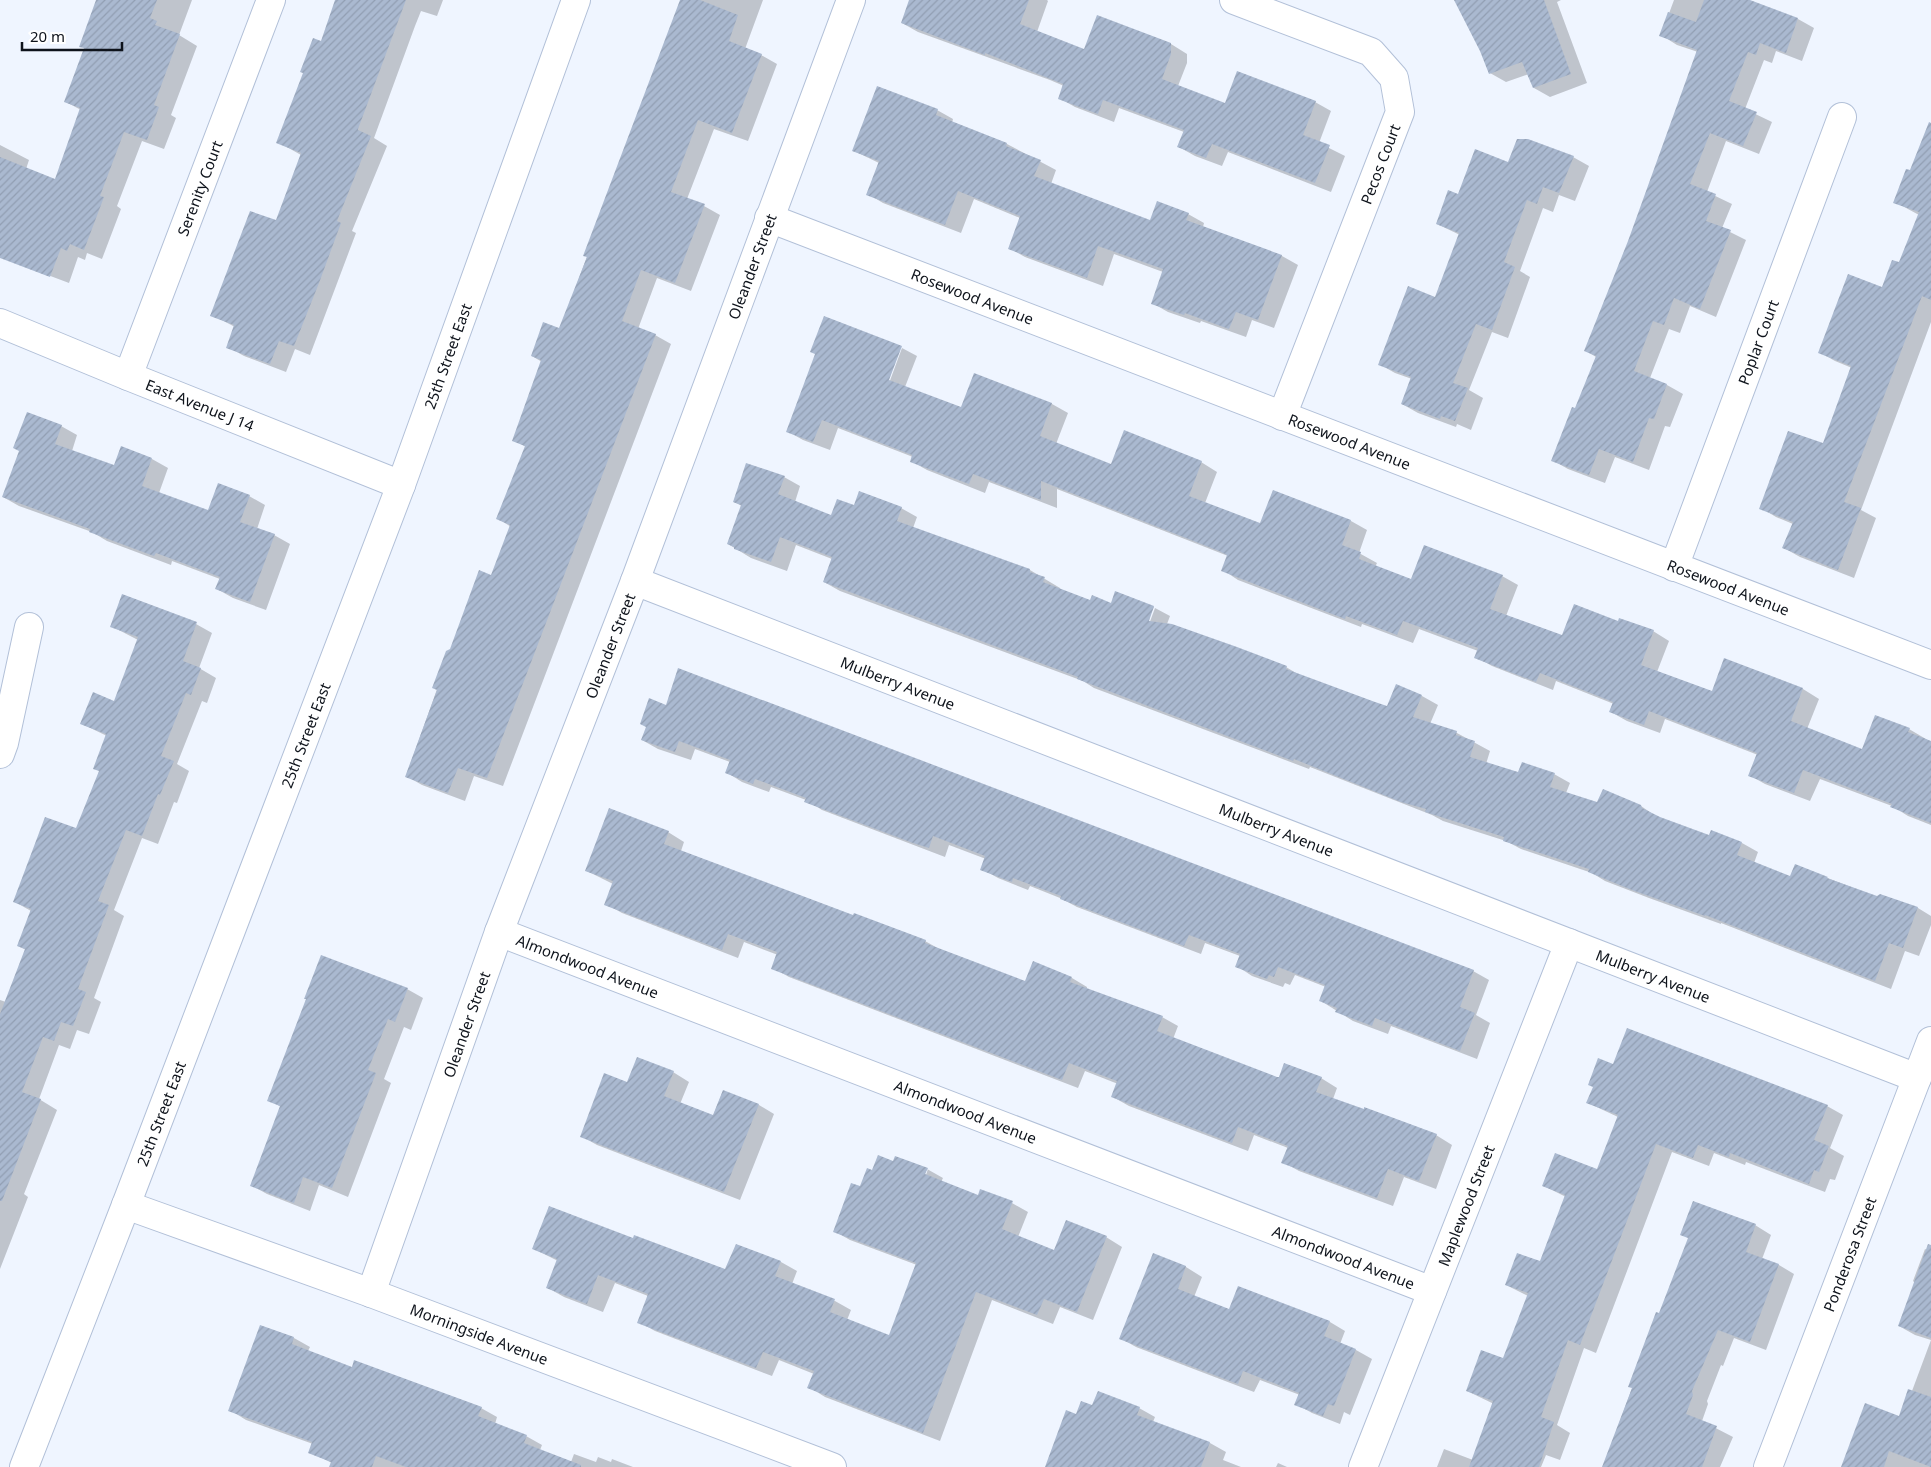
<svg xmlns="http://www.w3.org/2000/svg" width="1931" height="1467" viewBox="0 0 1931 1467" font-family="'Noto Sans',sans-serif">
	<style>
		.shadow { fill: #0003; fill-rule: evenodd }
		.building { fill: url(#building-hatch) }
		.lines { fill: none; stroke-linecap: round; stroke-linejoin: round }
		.street-casing { stroke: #b2c0d8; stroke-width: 30 }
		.street { stroke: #fff; stroke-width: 28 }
		.labels { text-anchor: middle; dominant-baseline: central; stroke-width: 4; stroke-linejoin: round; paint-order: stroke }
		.street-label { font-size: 15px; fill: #0e131b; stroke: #fff }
	</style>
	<defs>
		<pattern id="building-hatch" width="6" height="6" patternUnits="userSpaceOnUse" patternTransform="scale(1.25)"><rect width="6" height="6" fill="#aab9d0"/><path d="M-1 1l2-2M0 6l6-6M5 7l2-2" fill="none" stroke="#919eb2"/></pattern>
	</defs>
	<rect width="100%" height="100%" fill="#eff5ff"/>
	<path class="shadow" d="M98,0H192L179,35L197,46L171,115L176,118L164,149L142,141L117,206L121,209L102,259L87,253L85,260L78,257L69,283L0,257V145L29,160L26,169L56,180L81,110L66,102L85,48Z
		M336,0H443L437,16L421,11L415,26L374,138L387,146L352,231L356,233L310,355L295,349L286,372L244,356L228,347L235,327L212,315L277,222L301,155L278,142L322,42Z
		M681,0H763L745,49L761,55L777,64L748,141L714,129L687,199L704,206L720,215L691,291L657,278L638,329L655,335L671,344L503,786L474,776L465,801L422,785L406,776L451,650L492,576L511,527L497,518L526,447L513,440L542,362L532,356L560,330Z
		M911,0H1047L1048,1L1037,32L1084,50L1171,44L1187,54V63L1178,86L1225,104L1315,102L1331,111L1319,143L1345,156L1331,192L1228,152L1222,166L1195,156L1179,147L1184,132L1119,108L1114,122L1075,107L1059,98L1064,86L1050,80L918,32L902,23Z
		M1456,0H1561L1557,2L1587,83L1550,97L1534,88L1529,74L1506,82L1490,73L1481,50Z
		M1674,0H1746L1798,19L1814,28L1802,61L1776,51L1772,63L1764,60L1745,109L1772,122L1759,154L1726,141L1707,192L1732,204L1722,228L1746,240L1716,317L1690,306L1680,333L1669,329L1650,378L1667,385L1683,394L1670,427L1665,426L1649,470L1615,457L1605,483L1568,469L1552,460L1576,410L1596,357L1586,351L1629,242L1698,52L1677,45L1661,35Z
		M937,110L953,119L952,123L1007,144L1056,170L1051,184L1151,222L1188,214L1204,223L1203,227L1282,256L1298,265L1274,328L1252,320L1246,337L1201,321L1200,323L1168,312L1152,303L1163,272L1114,254L1103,286L1025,257L1009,248L1020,218L974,199L961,233L883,203L868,194L879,163L854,151Z
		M1931,129V322L1861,510L1876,518L1854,578L1800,557L1784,548L1793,524L1776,517L1761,508L1823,445L1852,368L1835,361L1819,352L1882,289L1900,264L1919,215L1895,202Z
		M1573,157L1589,166L1575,201L1559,195L1553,212L1543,208L1520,271L1530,277L1508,338L1492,332L1469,390L1483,398L1471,430L1457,424L1456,427L1418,413L1402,404L1412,379L1395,373L1379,364L1435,298L1460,235L1437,224L1458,195L1509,163Z
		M824,318L902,348H900L885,385L888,386L902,348L917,356L905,387L962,409L974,375L1052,404L1068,413L1056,444L1112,466L1201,462L1217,472L1205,503L1261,525L1273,491L1351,521L1367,530L1359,553L1377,563L1375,567L1412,581L1502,576L1518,585L1506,616L1563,637L1619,622L1653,631L1669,641L1657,672L1713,692L1725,660L1803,689L1819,699L1807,729L1863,751L1909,729L1931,742V825L1908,816L1892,806L1820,779L1810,801L1765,784L1749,775L1758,755L1665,719L1660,733L1627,721L1611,712L1614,704L1556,681L1553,690L1492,666L1476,657L1478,651L1419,629L1413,643L1362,624L1361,627L1238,580L1223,570L1228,556L1057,489V508L989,482L985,493L927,470L911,461L913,457L838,428L830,450L803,440L787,431L817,355Z
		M61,426L77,435L72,451L114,467L121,448L152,459L168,468L159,493L209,511L249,496L265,505L257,529L274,535L290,544L266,610L233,598L217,589L220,579L172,561L171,565L107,541L92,532L19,506L3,497Z
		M784,477L800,486L795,502L831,516L854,507L901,508L917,517L913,528L1030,570L1060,588V590L1091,602L1111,604L1116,592L1154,607L1145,626L1148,627L1155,608L1170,616L1167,624L1286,667L1301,676L1388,708L1396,686L1422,696L1438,705L1430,724L1457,733L1490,751L1486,764L1519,774H1554L1570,783L1566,793L1598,804L1641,806L1657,817L1710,837L1712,832L1742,843L1758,852L1754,863L1791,878L1796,866L1877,897L1880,895L1918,908L1931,916V925L1919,956L1905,951L1891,989L1721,923V924L1649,898L1605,881L1592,873L1521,849L1506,841L1443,821L1432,815L1310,767L1309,769L1094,688L1083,681L840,591L824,582L832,559L796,545L787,571L751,558L728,544L742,506L734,502Z
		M123,596L196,624L212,633L199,668L216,678L207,703L202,701L177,764L189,771L177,803L174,802L158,844L142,838L114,910L124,916L94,998L101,1002L89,1034L77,1030L70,1049L59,1045L39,1099L57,1110L24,1194L28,1197L0,1269V1000L6,1002L26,950L18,946L31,911L15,902L77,830L100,771L107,736L82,724L115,702L138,640L111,626Z
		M647,727L1473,971L1489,980L1476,1015L1490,1023L1477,1059L1391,1026L1388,1034L1353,1021L1321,1001L1326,987L1295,975L1290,985L1285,983L1283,987L1252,976L1237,966L1240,956L1205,943L1201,954L1077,907L1060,898L1030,886L1028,890L998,878L982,869L986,859L949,845L945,857L822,810L806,800L771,787L769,792L742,782L726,772L730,762L695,749L691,760L658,749L642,740Z
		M609,810L668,832L684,842L681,851L853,916L925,941L941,950L1026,983L1072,978L1087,987V989L1162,1017L1178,1026L1173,1039L1280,1079L1285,1065L1321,1078L1337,1088L1333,1099L1436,1135L1452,1145L1436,1189L1404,1177L1393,1206L1299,1171L1283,1162L1288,1148L1254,1135L1248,1151L1129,1106L1113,1097L1118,1084L1085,1071L1078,1088L789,977L773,968L778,955L744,942L738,958L622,913L606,904L613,884L587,871Z
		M407,989L423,998L411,1030L404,1027L384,1079L391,1083L348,1197L319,1185L310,1211L267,1194L251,1185L281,1107L269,1100L308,999Z
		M1614,1065L1827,1106L1843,1115L1830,1148L1844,1156L1835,1180L1830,1179L1825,1192L1746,1162L1745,1165L1714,1153L1709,1166L1672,1152L1596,1353L1584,1348L1557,1425L1570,1433L1560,1460L1546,1455L1541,1467H1437L1444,1449L1473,1460L1494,1404L1467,1391L1504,1360L1528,1296L1506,1285L1541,1263L1566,1197L1544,1186L1598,1170L1618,1117L1588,1103Z
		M673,1072L689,1082L680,1104L713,1116L723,1091L759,1105L774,1114L740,1200L597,1145L581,1136L628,1084Z
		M894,1162L927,1169L943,1178L941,1182L979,1196L1012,1203L1028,1212L1018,1237L1054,1251L1106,1237L1122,1247L1093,1320L1060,1307L1053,1324L992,1300L940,1441L825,1397L809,1387L814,1374L779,1360L772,1376L655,1331L639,1322L648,1296L615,1283L603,1312L564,1297L548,1288L558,1261L534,1249L634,1240L725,1271L737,1245L781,1262L797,1271L792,1284L835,1301L851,1310L847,1320L890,1337L917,1265L850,1240L834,1231L873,1172ZM926,1169H928L924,1181Z
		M1755,1225L1771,1235L1762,1259L1779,1265L1794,1274L1766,1350L1734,1338L1723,1366L1721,1365L1707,1401L1708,1404L1702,1421L1733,1437L1720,1467H1603L1659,1315Z
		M1925,1249L1931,1252V1467H1842L1899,1417L1912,1391L1931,1340L1915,1335L1899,1326L1915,1283L1913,1281Z
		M1154,1255L1186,1267L1202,1277L1194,1297L1230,1310L1330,1322L1345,1331L1340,1344L1356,1350L1372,1359L1350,1415L1344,1412L1340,1424L1312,1413L1296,1404L1300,1395L1260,1380L1254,1392L1136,1347L1120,1338Z
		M261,1326L294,1338L310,1347L308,1351L352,1368L481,1408L497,1417L495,1424L526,1436L542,1445L540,1450L571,1462L574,1454L596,1462L598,1457L611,1462L612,1459L633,1467H340L310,1452L313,1444L246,1420L230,1410Z
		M1093,1407L1139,1408L1155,1417L1153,1422L1210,1443L1226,1452L1223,1460L1241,1467H1058L1077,1415Z
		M1278,1463L1287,1467H1276Z"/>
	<path class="building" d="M96,0H157L150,18L157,21L155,25L180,34L154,105L159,107L147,140L124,132L100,196L104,197L84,250L70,244L67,251L61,248L50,277L0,258V157L55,179L80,108L64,102L84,48L79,47Z
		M335,0H406L358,129V130L371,136L337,221L341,223L319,283L294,346L279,341L270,364L226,348L234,325L210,316L250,211L276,220L301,153L276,143L303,73L300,72L313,38L321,41Z
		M680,0H700L738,15L729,41L762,54L732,133L698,120L671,192L705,204L675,283L641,270L622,321L656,334L487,778L458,768L448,793L405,777L437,690L432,688L446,651L450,649L479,570L491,575L510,525L496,519L525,446L512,441L541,360L531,356L543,322L559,328L587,257L583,256Z
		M909,0H1029L1020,24L1084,49L1097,15L1171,43V54L1162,79L1225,103L1237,71L1316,101L1303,135L1330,145L1315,183L1212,144L1206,158L1177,147L1184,130L1103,100L1098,114L1058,99L1063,84L985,53V55L901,23Z
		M1454,0H1544L1571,74L1533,88L1522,62L1489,74L1480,51Z
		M1704,0H1750L1798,18L1786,53L1760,43L1756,55L1748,52L1729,101L1757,112L1743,146L1710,133L1690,184L1716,194L1706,221L1731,230L1700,309L1674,298L1664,325L1653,321L1634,371L1667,384L1654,419L1649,418L1633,462L1599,449L1589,475L1551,461L1572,407L1575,408L1596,356L1584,351L1628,241L1697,50L1659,36L1668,12L1696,22Z
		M877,86L938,109L936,115L1007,143L1006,146L1041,160L1034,176L1150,220L1157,201L1189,213L1186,220L1282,255L1258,320L1236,312L1229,329L1185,313L1184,315L1151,304L1163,269L1098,246L1087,278L1008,249L1020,216L958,191L945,225L866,195L879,161L852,151Z
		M1929,122L1931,123V300L1922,296L1844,502L1861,508L1838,570L1782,548L1793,522L1759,509L1788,431L1823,443L1851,366L1818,353L1848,274L1882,287L1892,260L1899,262L1919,212L1893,203L1906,169L1910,170Z
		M1517,139H1528L1574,156L1559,193L1543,187L1537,204L1527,200L1504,262L1515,267L1492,330L1476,324L1453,383L1468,388L1455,421L1441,416L1440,419L1401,404L1411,377L1378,365L1408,286L1435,297L1459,233L1436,224L1448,190L1458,194L1475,149L1508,162Z
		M824,316L902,346L889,380L961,407L974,373L1052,403L1040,436L1111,464L1124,430L1202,461L1189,496L1260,523L1273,490L1351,520L1342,545L1361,552L1359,559L1411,579L1424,545L1503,575L1490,609L1562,635L1574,604L1618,621L1619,618L1654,630L1641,665L1712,691L1724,658L1803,688L1791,721L1862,749L1875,715L1910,728L1908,732L1931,741V823L1890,807L1892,804L1803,770L1794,793L1748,776L1757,753L1649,711L1644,725L1609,712L1613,702L1540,673L1536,682L1474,658L1478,648L1403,621L1397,635L1346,616L1345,619L1221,571L1227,555L1219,551L1041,481V500L973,474L969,484L910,462L912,455L822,420L813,442L786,432L815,354L810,352Z
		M27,412L62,425L55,444L114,465L121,446L152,458L142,486L208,510L218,483L250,495L240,522L275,534L250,602L215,589L220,577L156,553L154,556L89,532L90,529L2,497L19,451L13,448Z
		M746,463L785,476L778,494L831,515L837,499L854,505L859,491L902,507L897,521L1030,569V572L1045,577L1043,582L1090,600L1092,595L1111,603L1115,591L1154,606L1149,621L1172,624L1237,647L1287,666L1286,669L1375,702L1387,706L1396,684L1422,695L1413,717L1457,731L1456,735L1475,741L1470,757L1518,772L1522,762L1555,773L1550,787L1597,802L1603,789L1641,805L1642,808L1660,817L1709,835L1711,830L1742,842L1737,855L1790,876L1795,864L1828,877L1827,878L1877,896L1880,894L1918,907L1903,948L1889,943L1875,981L1705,915V916L1632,890L1588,872L1589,869L1503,841L1504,837L1425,812L1426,809L1401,802L1294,759L1293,761L1077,679L1078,677L823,582L832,557L780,537L771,562L734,549V547L727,544L741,505L733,502Z
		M122,594L197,622L183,661L201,668L191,695L186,693L161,756L174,761L160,795L158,794L142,836L126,830L98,901L109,905L78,989L86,992L73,1026L61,1022L54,1041L43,1037L22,1092L41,1099L2,1201H0V1014L25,949L17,946L31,909L13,902L45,817L76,828L99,771L93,769L106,734L80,724L93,692L114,701L138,637L110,627Z
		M678,668L1474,970L1460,1007L1475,1013L1460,1051L1375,1018L1372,1026L1335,1012L1337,1008L1319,1001L1325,985L1278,967L1274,977L1269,975L1267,979L1235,967L1240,954L1189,935L1184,946L1060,899L1061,896L1013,878L1012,882L980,870L985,856L933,836L929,848L913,843L804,802L806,798L755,779L753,784L725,773L730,760L679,741L675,752L641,740L646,727L640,724L649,698L666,705Z
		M609,808L669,831L664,844L853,915L854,913L926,940L925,943L1025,981L1033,961L1072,977L1070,982L1163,1016L1157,1031L1277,1077H1279L1284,1063L1322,1077L1316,1092L1364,1109V1107L1437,1134L1419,1181L1388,1169L1377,1198L1281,1163L1288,1146L1238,1127L1232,1143L1111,1097L1117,1081L1069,1063L1062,1080L771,969L777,952L728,934L722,950L604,905L613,881L585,871Z
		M321,955L408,988L395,1022L388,1019L368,1070L376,1073L332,1188L303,1177L294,1203L250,1186L280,1106L267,1101L306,999H304Z
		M1627,1028L1828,1105L1814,1140L1829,1146L1819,1172L1814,1170L1809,1184L1730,1153L1729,1157L1698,1145L1693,1158L1656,1144L1580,1345L1568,1340L1541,1417L1554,1422L1539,1467H1469L1493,1401L1466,1391L1481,1350L1503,1358L1528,1293L1505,1285L1517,1253L1540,1261L1565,1195L1542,1186L1555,1153L1597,1169L1618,1115L1586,1103L1593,1087L1588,1085L1598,1058L1613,1064Z
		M637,1057L674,1071L664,1096L713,1115L723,1090L759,1104L724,1192L580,1137L604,1073L627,1082Z
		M878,1155L893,1161L895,1156L928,1168L925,1174L978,1195L980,1189L1013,1201L1002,1229L1054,1250L1066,1220L1107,1236L1077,1312L1044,1299L1037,1315L976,1292L923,1433L807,1388L814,1371L763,1352L756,1368L637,1323L648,1294L598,1275L587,1304L546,1288L557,1259L532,1249L549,1206L633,1238L634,1235L725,1269L736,1244L781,1261L775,1276L835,1299L830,1312L889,1335L916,1263L833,1232L851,1183L860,1186L867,1168L872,1170Z
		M1693,1201L1756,1224L1746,1252L1779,1264L1750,1342L1718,1330L1692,1391L1693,1395L1686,1414L1717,1426L1702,1467H1602L1632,1388L1628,1387L1656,1312L1659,1313L1688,1238L1680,1235Z
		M1928,1244L1931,1245V1338L1898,1326Z
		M1153,1253L1186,1266L1178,1289L1229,1309L1238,1286L1330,1321L1324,1336L1356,1349L1334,1406L1328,1404L1323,1416L1294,1405L1299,1393L1243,1371L1238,1384L1119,1339Z
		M260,1325L294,1337L292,1344L352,1367L354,1360L482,1407L478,1416L527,1435L524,1443L581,1465V1467H406L376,1456L372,1467H329L331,1462L308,1453L312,1442L228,1411Z
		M1908,1389L1931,1397V1467L1889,1451L1884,1467H1841L1865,1403L1899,1416Z
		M1098,1391L1140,1407L1137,1415L1210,1442L1201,1467H1045L1066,1410L1076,1414L1081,1401L1092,1405Z"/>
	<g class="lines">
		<defs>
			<g id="street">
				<path d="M1234,0L1371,52L1394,78L1400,112L1282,416"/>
				<path id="s1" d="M769,218L1931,665"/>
				<path id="s2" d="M0,323L128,376L401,485"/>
				<path id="s3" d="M128,376L271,0"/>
				<path id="s4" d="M1674,567L1842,117"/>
				<path id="s5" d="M635,581L1917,1078"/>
				<path d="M0,754L4,743L29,627"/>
				<path id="s6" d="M499,932L1432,1291"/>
				<path id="s7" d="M126,1205L371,1293L832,1467"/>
				<path id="s8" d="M371,1293L499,932L635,581L851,0"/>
				<path id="s9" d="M24,1467L126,1205L401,485L576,0"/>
				<path id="s10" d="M1363,1467L1569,943"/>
				<path id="s11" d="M1768,1467L1931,1041"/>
			</g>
		</defs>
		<use href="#street" class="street-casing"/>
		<use href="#street" class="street"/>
	</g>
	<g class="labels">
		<g class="street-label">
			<text transform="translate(1380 164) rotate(-69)">Pecos Court</text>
			<text stroke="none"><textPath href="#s3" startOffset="201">Serenity Court</textPath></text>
			<text stroke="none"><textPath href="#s8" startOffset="1095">Oleander Street</textPath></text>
			<text stroke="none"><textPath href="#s1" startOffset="218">Rosewood Avenue</textPath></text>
			<text stroke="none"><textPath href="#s4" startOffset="240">Poplar Court</textPath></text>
			<text stroke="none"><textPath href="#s9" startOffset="1189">25th Street East</textPath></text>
			<text stroke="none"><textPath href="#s2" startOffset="216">East Avenue J 14</textPath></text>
			<text stroke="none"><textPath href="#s1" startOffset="622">Rosewood Avenue</textPath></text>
			<text stroke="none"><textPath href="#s1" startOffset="1028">Rosewood Avenue</textPath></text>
			<text stroke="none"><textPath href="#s8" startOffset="690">Oleander Street</textPath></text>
			<text stroke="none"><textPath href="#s5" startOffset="282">Mulberry Avenue</textPath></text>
			<text stroke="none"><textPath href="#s9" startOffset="784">25th Street East</textPath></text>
			<text stroke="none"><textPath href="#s5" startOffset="688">Mulberry Avenue</textPath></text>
			<text stroke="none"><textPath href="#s6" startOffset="95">Almondwood Avenue</textPath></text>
			<text stroke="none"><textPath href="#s5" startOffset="1092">Mulberry Avenue</textPath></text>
			<text stroke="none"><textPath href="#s8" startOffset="285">Oleander Street</textPath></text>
			<text stroke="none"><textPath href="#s6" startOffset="500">Almondwood Avenue</textPath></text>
			<text stroke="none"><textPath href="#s9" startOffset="379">25th Street East</textPath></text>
			<text stroke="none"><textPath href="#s10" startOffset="281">Maplewood Street</textPath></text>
			<text stroke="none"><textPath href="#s11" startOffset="228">Ponderosa Street</textPath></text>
			<text stroke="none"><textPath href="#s6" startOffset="905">Almondwood Avenue</textPath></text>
			<text stroke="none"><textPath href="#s7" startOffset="376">Morningside Avenue</textPath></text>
		</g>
	</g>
	<path d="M22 42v8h100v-8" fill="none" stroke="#0e131b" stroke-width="2.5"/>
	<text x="30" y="42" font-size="15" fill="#0e131b" stroke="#ffffff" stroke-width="4" paint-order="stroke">20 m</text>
</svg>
